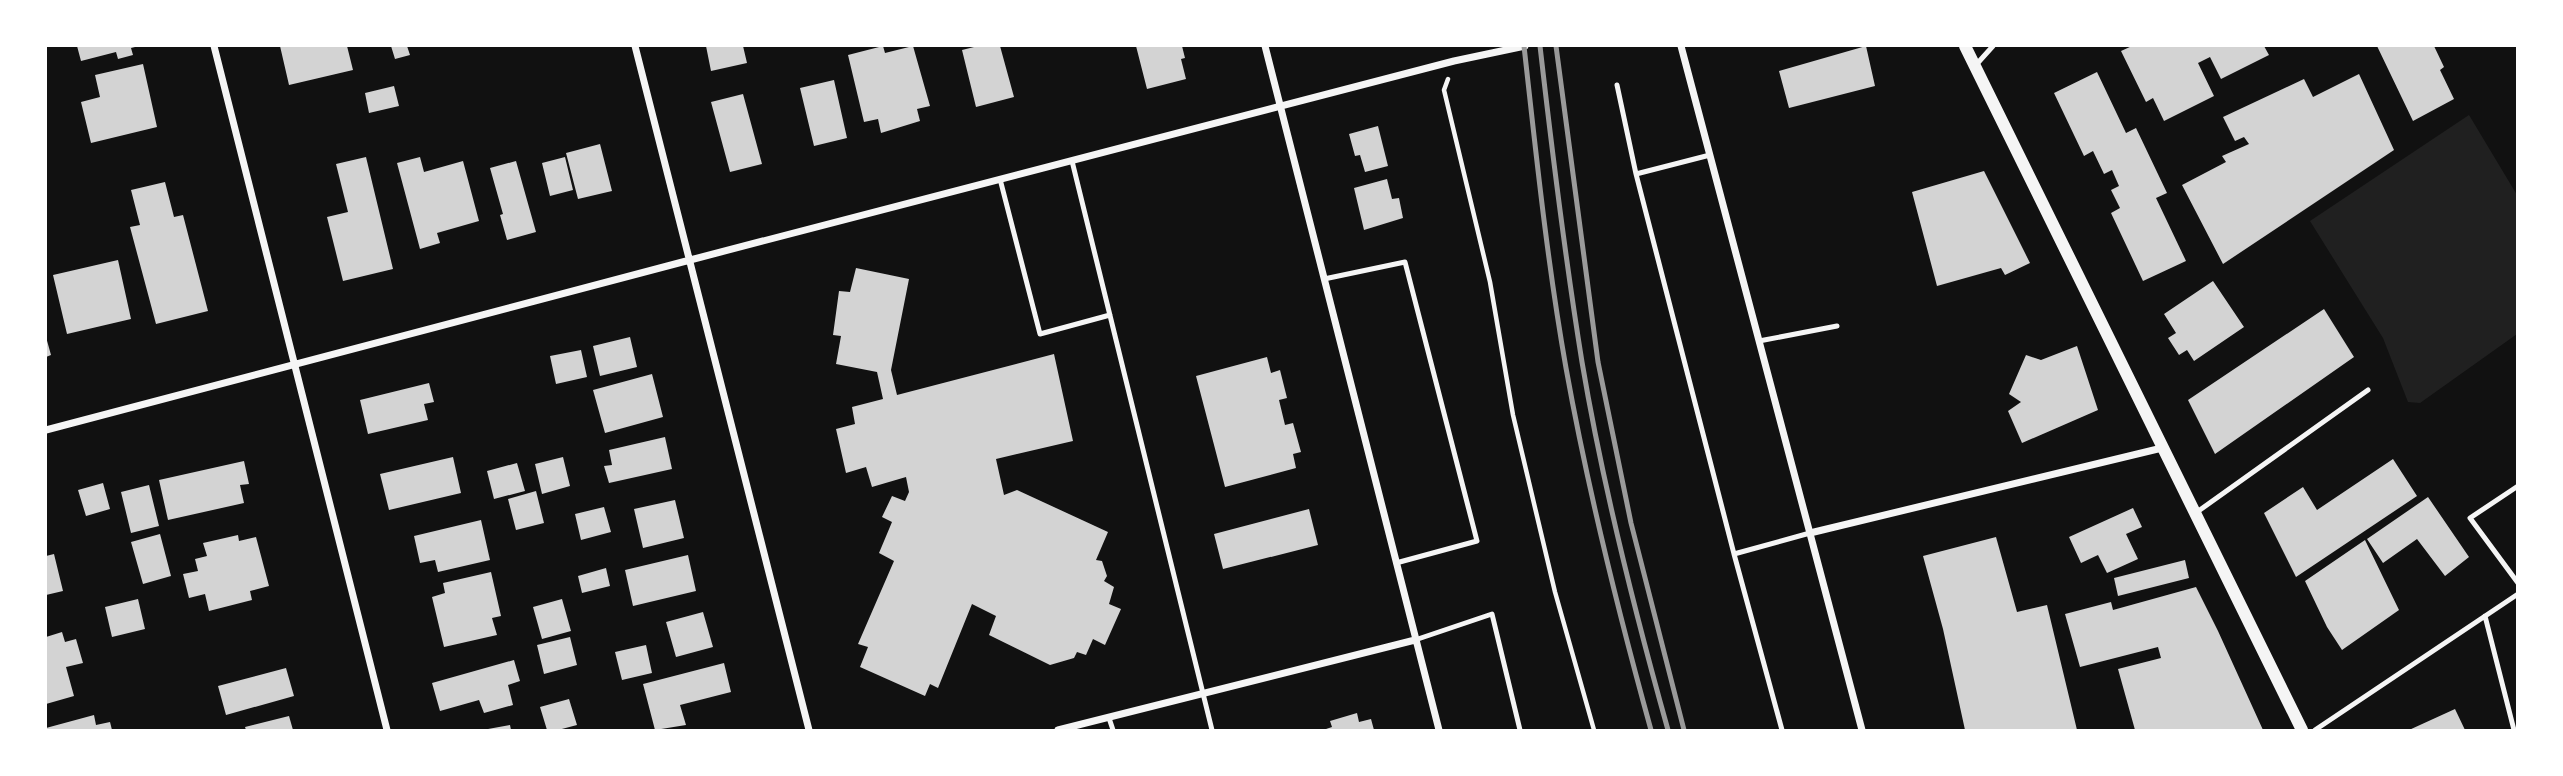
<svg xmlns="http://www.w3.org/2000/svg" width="2563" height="776" viewBox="0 0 2563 776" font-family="'Exo 2',sans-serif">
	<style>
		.green { fill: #202020 }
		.building { fill: #d3d3d3 }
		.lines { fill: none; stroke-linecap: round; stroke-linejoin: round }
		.path { stroke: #f5f5f5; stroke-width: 4.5 }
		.service { stroke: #f5f5f5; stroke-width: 5 }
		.minor { stroke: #f5f5f5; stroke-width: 7 }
		.tertiary { stroke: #f5f5f5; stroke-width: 12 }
		.rail { stroke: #9a9a9a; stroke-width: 5 }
	</style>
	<rect width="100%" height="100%" fill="#111"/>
	<path class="green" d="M2469,115L2517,195V334L2420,403L2408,402L2383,338L2310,221Z"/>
	<path class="building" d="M77,46H139L131,48L133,55L118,59L116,52L81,61Z
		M280,46H347L353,70L289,85Z
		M391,46H407L410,55L395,59Z
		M706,46H743L747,63L711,71Z
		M883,46L885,53L913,46L930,106L917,109L920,121L881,133L878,119L864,122L848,55Z
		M978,46H1000L1014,97L976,107L962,50Z
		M1136,46H1182L1185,58L1181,59L1186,79L1147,89Z
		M1866,46L1875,86L1789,108L1779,71Z
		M2132,46H2264L2269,55L2221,79L2210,57L2198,63L2214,96L2164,121L2153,98L2146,102L2121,51Z
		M2377,46H2434L2444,67L2440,70L2454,99L2413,121Z
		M143,64L157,127L91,143L81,102L100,97L95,75Z
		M2097,72L2126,133L2136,128L2167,193L2156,198L2186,261L2143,281L2111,213L2120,208L2111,190L2119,186L2112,170L2104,174L2093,151L2084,156L2054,93Z
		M2359,74L2394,150L2223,264L2182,185L2226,162L2222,156L2249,144L2244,137L2235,141L2223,117L2304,79L2313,97Z
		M834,80L847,138L814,146L800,88Z
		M394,86L399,106L369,113L365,93Z
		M743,94L762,164L730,172L711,102Z
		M1378,126L1388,166L1365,172L1360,155L1355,156L1349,134Z
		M600,144L612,191L578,199L566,153Z
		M366,157L393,269L343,281L327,217L348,212L336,164Z
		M420,157L424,172L463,161L479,221L437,233L440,243L420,249L397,163Z
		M565,157L573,190L550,196L542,163Z
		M516,161L536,232L507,240L500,215L503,214L490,168Z
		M1984,171L2030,263L2005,275L2001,268L1937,286L1912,192Z
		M1387,179L1392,199L1399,198L1403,218L1364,230L1354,188Z
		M165,182L174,217L183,215L208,311L156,324L130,227L140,225L131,190Z
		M118,260L131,319L67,334L53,275Z
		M856,268L909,279L891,370L897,395L1054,354L1073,441L996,459L1004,495L1017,490L1108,532L1096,560L1102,561L1107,576L1104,581L1114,587L1109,604L1121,609L1105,645L1093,639L1086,655L1077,652L1074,658L1050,665L989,635L996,616L972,604L938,688L930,684L925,696L860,667L868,647L858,644L894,561L879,553L892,522L882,517L892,496L905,501L909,492L906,477L872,487L866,467L846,473L836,429L855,424L852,407L883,399L877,372L836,364L841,336L833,335L839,291L850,292Z
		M2213,281L2244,327L2194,361L2187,350L2179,355L2168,338L2176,333L2164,314Z
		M2324,309L2354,357L2215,454L2188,400Z
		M46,337L51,355L46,357Z
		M630,337L637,367L600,376L593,346Z
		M2077,346L2098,410L2022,443L2008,411L2021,402L2009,394L2026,355L2041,360Z
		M581,350L587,377L556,384L550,356Z
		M1267,357L1271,373L1280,370L1287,398L1279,400L1285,425L1293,423L1301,452L1293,454L1296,468L1225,487L1196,376Z
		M652,374L663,417L605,433L593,390Z
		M429,383L434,402L424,404L428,420L368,434L360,400Z
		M665,437L672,469L609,483L604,466L612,465L609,450Z
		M453,457L461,493L389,510L380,474Z
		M563,457L570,486L542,494L535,464Z
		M2393,459L2417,496L2296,577L2264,513L2303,487L2317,510Z
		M244,461L249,484L240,485L244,503L168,520L159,480Z
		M517,463L525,491L494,499L487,471Z
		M103,483L110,509L86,516L78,490Z
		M149,485L159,526L131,533L121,492Z
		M536,491L544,523L516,530L508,499Z
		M2428,497L2469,557L2445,576L2417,539L2383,563L2367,539Z
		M675,500L684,538L643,548L634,509Z
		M604,507L611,532L581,540L575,514Z
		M2133,508L2142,527L2126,534L2138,559L2107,573L2098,555L2081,563L2069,537Z
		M1309,509L1318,545L1223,569L1214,534Z
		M481,520L490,560L438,572L435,560L420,563L414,536Z
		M160,534L171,576L143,584L131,542Z
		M238,535L239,541L256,537L269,586L250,591L252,600L209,611L205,594L189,598L183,574L198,571L195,559L207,556L203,543Z
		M1996,537L2017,612L2047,605L2077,730H1965L1943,629L1923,556Z
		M2365,540L2399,610L2342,650L2327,627L2305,581Z
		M54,554L63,591L46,595V556Z
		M688,555L696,591L633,606L625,570Z
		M2185,560L2189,578L2118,596L2114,578Z
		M606,568L610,586L582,593L578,576Z
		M491,572L501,616L492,618L497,635L444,647L432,597L445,593L443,583Z
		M2196,587L2218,631L2263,730H2135L2118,669L2161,658L2158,647L2080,667L2065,614L2111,602L2113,610Z
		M138,599L145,629L112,637L105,607Z
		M562,599L571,631L542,639L533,607Z
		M703,612L713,647L676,657L666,622Z
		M62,632L65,642L76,639L83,663L66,667L74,696L46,704V637Z
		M570,637L577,665L544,674L537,645Z
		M646,645L652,673L622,680L615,652Z
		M514,660L520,681L508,685L513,705L484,713L479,700L440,711L432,683Z
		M724,663L731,692L680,705L686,725L655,730L643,684Z
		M286,668L294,696L226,715L218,686Z
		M569,699L577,725L558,730H547L540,707Z
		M2455,709L2465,730H2409Z
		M1357,713L1359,722L1371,719L1374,730H1323L1332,727L1330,721Z
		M94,715L96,725L110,722L112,730H46V728Z
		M289,716L293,730H246L245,727Z
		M510,725L511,730H489L488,729Z"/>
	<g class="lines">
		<path class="path" d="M1448,79L1444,90L1490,282L1513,415L1555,592L1594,730"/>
		<path class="service" d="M1975,66L1993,46
			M1617,85L1636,174L1710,155
			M1072,161L1212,730
			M1636,174L1734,554L1810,533
			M1000,179L1040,334L1110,315
			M1324,279L1405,262L1477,541L1396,563
			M1759,341L1837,326
			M2518,486L2470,518L2518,583
			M2197,512L2368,390
			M1734,554L1782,730
			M2485,616L2514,730
			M1415,640L1492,614L1520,730
			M1109,718L1113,730
			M2315,730L2518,594"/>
		<path class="minor" d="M214,46L387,730
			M635,46L809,730
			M1265,46L1439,730
			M1681,46L1862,730
			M46,430L690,260L1454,61L1525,46
			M1810,533L2162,448
			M1058,730L1415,640"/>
		<path class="tertiary" d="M1965,46L2302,730"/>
		<path class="rail" d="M1524,46C1536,153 1547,261 1566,368C1588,490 1618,611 1651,730
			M1540,46C1552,151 1565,257 1582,362C1603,487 1634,609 1668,730
			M1556,46L1598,362L1631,523L1684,730"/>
	</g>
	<rect width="2563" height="776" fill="none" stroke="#ffffff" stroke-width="94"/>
</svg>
